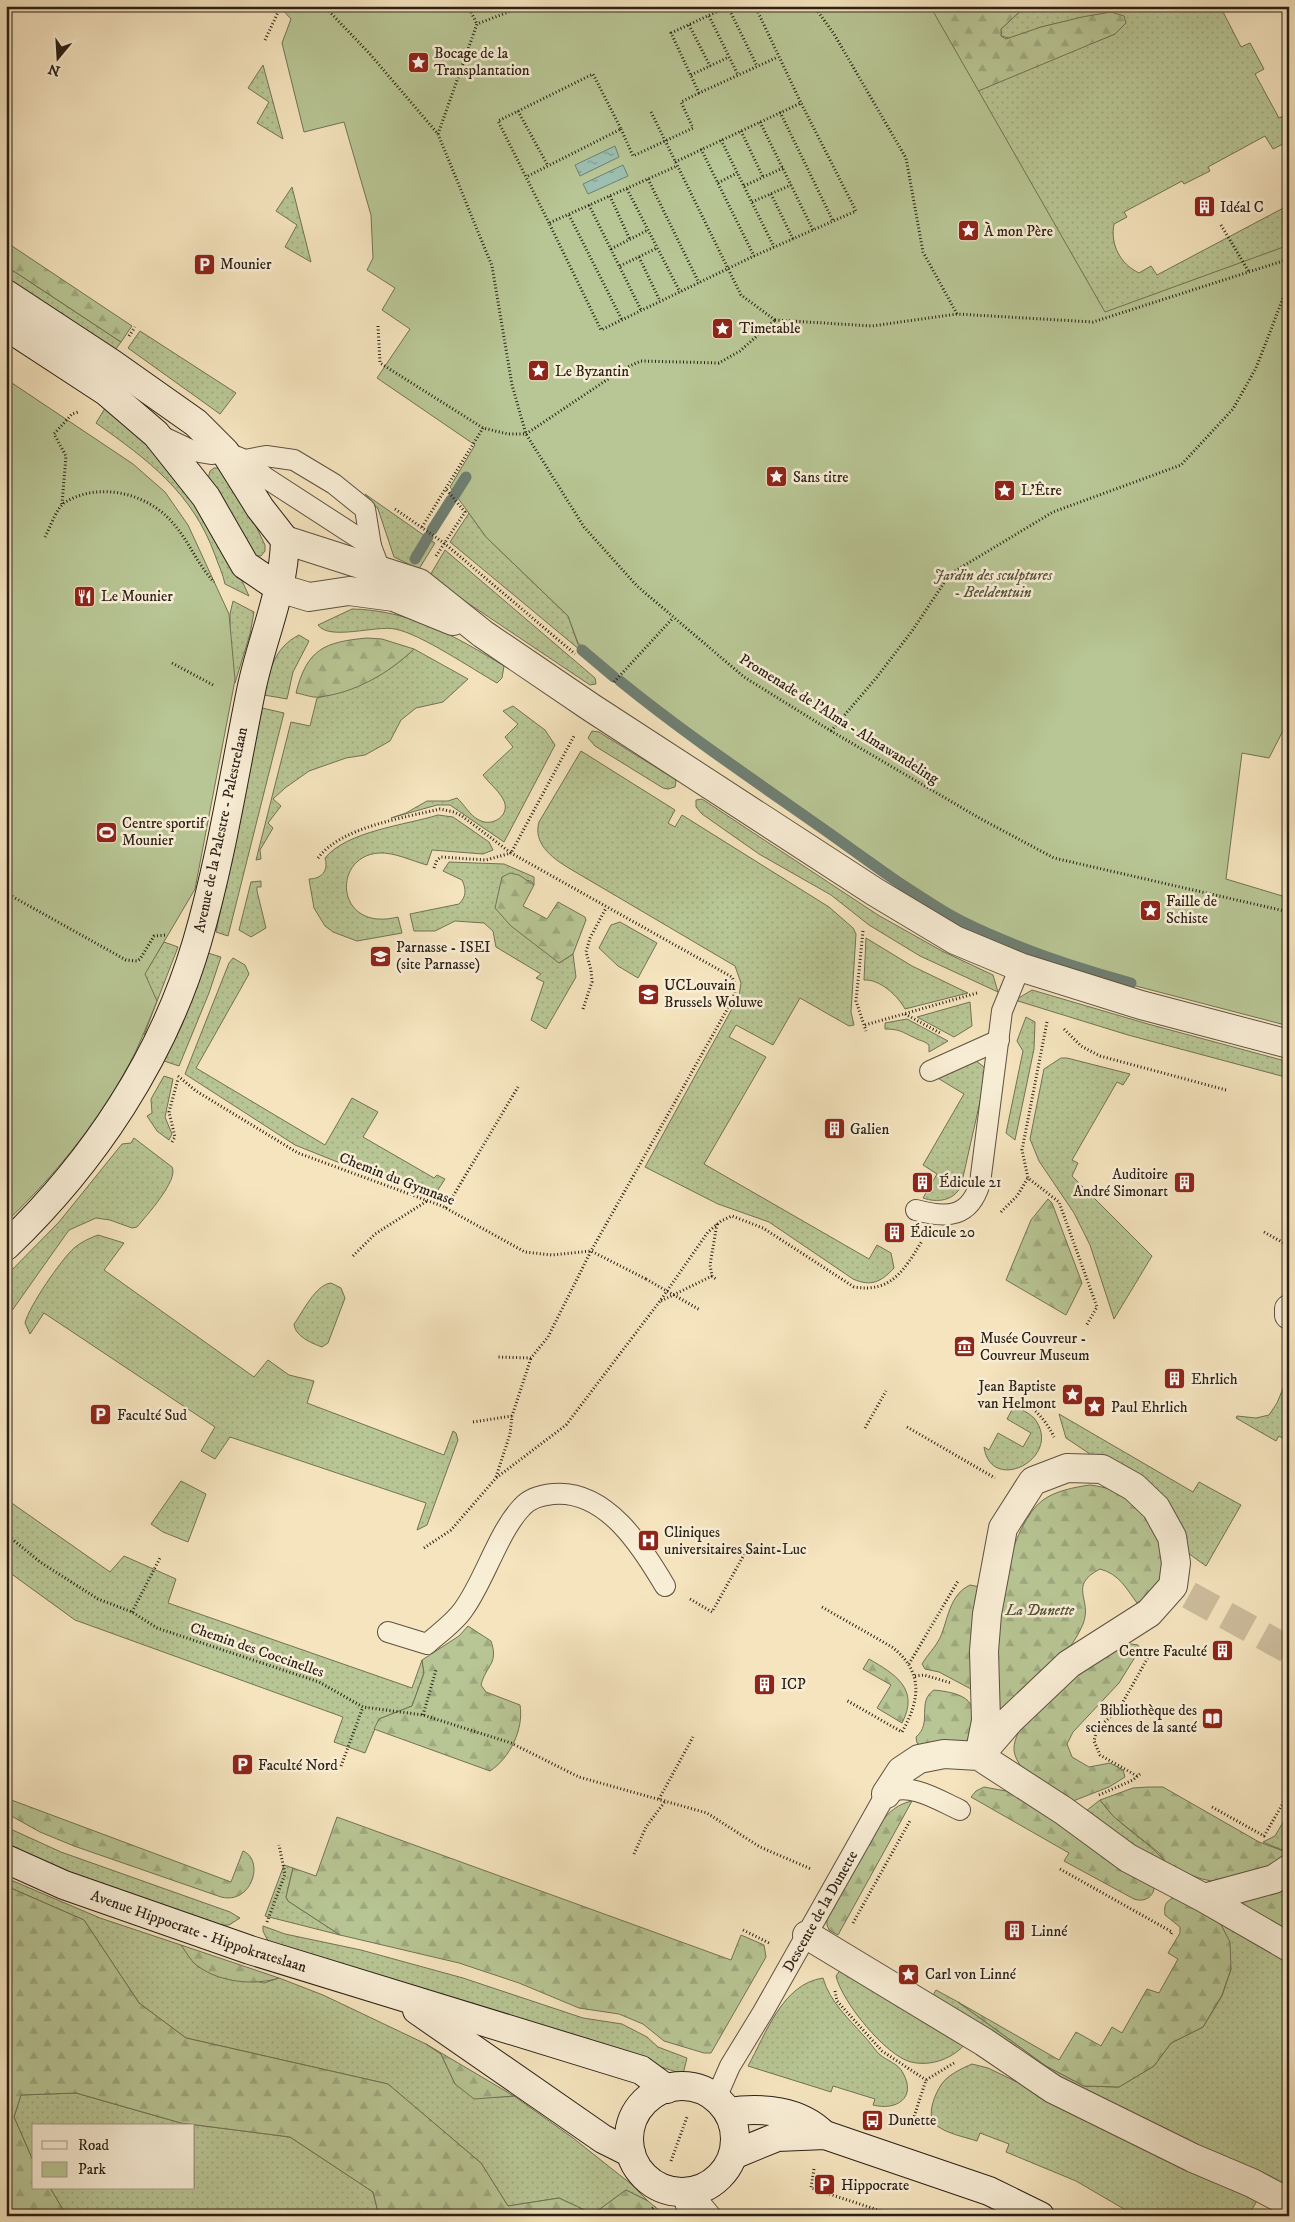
<svg xmlns="http://www.w3.org/2000/svg" width="1295" height="2222" viewBox="0 0 1295 2222" font-family="'IM FELL DW Pica',serif">
	<style>
		.grass { fill: url(#grass-dots); stroke: #727256 }
		.forest { fill: url(#forest-firs); stroke: #727256 }
		.green { fill: #b8c594; stroke: #727256 }
		.water { fill: url(#water-ripples); stroke: #6f7f73 }
		.lines { fill: none; stroke-linecap: round; stroke-linejoin: round }
		.stream { stroke: #6f7f73; stroke-width: 11 }
		.street-tunnel { stroke: #cdbd9d; stroke-width: 28; stroke-dasharray: 28 14; stroke-linecap: butt }
		.lane-casing { stroke: #5e5141; stroke-width: 22 }
		.street-casing { stroke: #5e5141; stroke-width: 30 }
		.secondary-casing { stroke: #2b2017; stroke-width: 30 }
		.path { stroke: #2b2017; stroke-width: 3; stroke-dasharray: 1 2.5; stroke-linecap: butt }
		.lane { stroke: #f8edd5; stroke-width: 20 }
		.street { stroke: #f8edd5; stroke-width: 28 }
		.secondary { stroke: #f8edd5; stroke-width: 28 }
		.path-bridge { stroke: #2b2017; stroke-width: 3; stroke-dasharray: 1 2.5; stroke-linecap: butt }
		.labels { text-anchor: middle; dominant-baseline: central; stroke-width: 5; stroke-linejoin: round; paint-order: stroke }
		.poi-label { font-size: 15px; fill: #2b2017; stroke: #f8edd5; text-anchor: start }
		.park-label { font-size: 15px; font-style: italic; fill: #55523c; stroke: #f8edd5 }
		.street-label { font-size: 15px; fill: #2b2017; stroke: #f8edd5 }
	</style>
	<defs>
		<pattern id="grass-dots" width="8" height="8" patternUnits="userSpaceOnUse" patternTransform="scale(1.25)"><rect width="8" height="8" fill="#b8c594"/><path d="M2 2h.1M6 6h.1" fill="none" stroke="#9ea97f" stroke-width="1.8" stroke-linecap="round"/></pattern>
		<pattern id="forest-firs" width="22" height="20" patternUnits="userSpaceOnUse" patternTransform="scale(1.25)"><rect width="22" height="20" fill="#b8c594"/><path d="M5 1l3.5 6h-7zM16 11l3.5 6h-7z" fill="#9ea97f"/></pattern>
		<pattern id="water-ripples" width="26" height="14" patternUnits="userSpaceOnUse" patternTransform="scale(1.25)"><rect width="26" height="14" fill="#9cbfb1"/><path d="M2 4q2-2 4 0t4 0M15 11q2-2 4 0t4 0" fill="none" stroke="#7f9b8f"/></pattern>
	</defs>
	<rect width="100%" height="100%" fill="#f5e4be"/>
	<filter id="stains"><feTurbulence type="fractalNoise" baseFrequency=".004" numOctaves="4"/><feColorMatrix values="0 0 0 0 .2 0 0 0 0 .09 0 0 0 0 .02 0 0 0 .5 -.17"/></filter>
	<radialGradient id="worn" r=".72"><stop offset=".6" stop-color="#630" stop-opacity="0"/><stop offset="1" stop-color="#630" stop-opacity=".3"/></radialGradient>
	<path class="grass" d="M1026,6H1220L1241,47L1250,43L1264,69L1255,74L1279,118L1284,116L1289,125V141L1273,149L1265,136L1208,167L1210,171L1184,184L1182,181L1124,212L1127,217L1114,224C1110,244 1120,264 1139,273L1151,266L1157,275L1289,205V247L1181,306L887,338L927,47L1097,41L1115,34L1111,12L1041,27L1012,39L1001,36V29Z
		M263,65L283,139L257,123L269,102L248,88Z
		M292,187L311,262L285,247L297,225L276,211Z
		M6,266L121,342L115,350L6,280Z
		M140,331L236,393L220,414L128,348Z
		M107,405L174,470L237,570L249,596L225,584C223,574 218,564 215,555C192,492 148,460 96,423Z
		M214,468H220L242,497L265,545V551L261,556H255L208,479L210,471Z
		M365,494L435,543L419,569L394,557L378,509Z
		M469,513L486,537L568,616L580,650L450,542Z
		M445,550L595,678L596,684L590,685L429,577Z
		M233,601L254,612L250,634L235,683L230,676V614Z
		M352,609C410,610 457,637 504,666L502,678L497,683C472,669 421,634 395,629C376,625 329,641 318,625Z
		M299,635L309,641L293,672L287,699L264,695C269,670 275,647 299,635Z
		M414,649L468,679L443,702L416,708L401,720L390,741L365,755L346,758L309,771L285,788L273,799L281,806L268,823L273,828L260,850L261,859L256,860L291,722L310,726L317,698C356,688 385,677 414,649Z
		M513,706L545,730L555,745L504,842L450,805H437L391,818L406,813L427,801H448L457,798C464,804 470,816 479,820C493,828 512,814 503,799C499,791 489,783 483,775L513,747L505,737L518,724L503,711Z
		M262,708L284,713L228,936L216,932Z
		M592,731L599,732L673,778L676,781L675,787L668,789L663,788L595,746L588,738Z
		M581,751L675,810L668,823L675,827L682,815L829,907L853,928L856,934L851,1012L854,1025L849,1026L800,998L773,1045L736,1025L729,1037L766,1057L704,1164L869,1259L877,1245L891,1253L894,1268C881,1282 871,1287 853,1279L769,1222L718,1204L645,1167L739,996L741,983L735,966L567,867C551,857 533,843 539,822Z
		M702,799L878,915L942,951L993,975L998,992L920,956L869,925L831,895L759,854L702,814L696,807V800Z
		M438,815L453,817L489,842L493,850L483,854L432,850L427,865C412,861 394,852 379,853C331,856 335,933 398,917L402,933L357,941L333,932L325,926L314,908L309,879C321,879 329,871 325,858C347,831 406,825 438,815Z
		M449,862L504,864L534,877V885L531,881L502,877L559,963L573,954L576,977L546,1029L531,1020L544,982L536,978L541,974L496,947L493,931L484,923L455,921L435,931H414L410,914L459,904C467,896 466,889 462,880L443,871Z
		M261,881V887H257V891L266,928L251,937L239,930L251,882Z
		M620,922L657,943L638,978L618,966L599,948L611,925Z
		M866,938L912,966L968,993L905,1009C898,996 880,979 864,980Z
		M164,942L178,947L144,1035L82,1000L142,978Z
		M208,953L221,957L209,993L179,1066L164,1061L182,1025Z
		M233,958L245,965L249,974L196,1068L325,1145L352,1098L378,1112L363,1137L434,1178L437,1175L445,1179L436,1193L340,1163L295,1145L185,1074L229,963Z
		M1032,990L1148,1024L1289,1062V1078L1128,1035L1018,1001L1017,999Z
		M970,1002L972,1026L954,1037L917,1017Z
		M1026,1017L1035,1022L1034,1049L1015,1140L1006,1133L1023,1051L1017,1041Z
		M907,1019L948,1041L929,1052V1045C923,1040 920,1041 915,1038C902,1032 900,1029 885,1029V1023Z
		M1061,1058H1067L1130,1074L1123,1085L1117,1082L1072,1160L1078,1163L1072,1176L1152,1256L1114,1319L1090,1245L1074,1213L1039,1161L1030,1139L1044,1069Z
		M975,1060L984,1067L986,1075L961,1186C954,1201 937,1203 923,1198L937,1174L923,1165L964,1094L936,1077Z
		M164,1076L173,1079L165,1117L172,1134L169,1140L157,1131L147,1116L152,1113L151,1099Z
		M134,1138L172,1167C179,1180 146,1216 137,1227L132,1228L110,1220L96,1218L69,1230L6,1319V1276L59,1222L122,1144L131,1143Z
		M98,1235L124,1243L104,1270L254,1377L268,1360L289,1375L314,1381L307,1403L444,1455L453,1431L456,1433L458,1440L427,1525L417,1530L426,1503L230,1437L215,1459L201,1451L215,1427L44,1313L30,1334L25,1323C29,1306 61,1260 74,1248C81,1242 90,1238 98,1235Z
		M331,1283L341,1288L345,1298L328,1343L322,1347C311,1343 295,1336 294,1324C303,1312 315,1285 331,1283Z
		M1289,1374V1442L1279,1436L1276,1441L1236,1418L1237,1416L1256,1418L1269,1415L1277,1403Z
		M1014,1406C1021,1409 1029,1413 1034,1418C1065,1457 991,1496 984,1447L989,1450L998,1433L1023,1447L1031,1433L1007,1419Z
		M1059,1414L1193,1492L1199,1482L1241,1505L1206,1566L1188,1553L1093,1456L1066,1438Z
		M181,1481L206,1494L188,1542L163,1532L151,1524Z
		M6,1499L110,1572L124,1556L176,1579L168,1603L412,1688L422,1660L424,1673L412,1706L379,1719L365,1753L334,1742L343,1717L75,1620L6,1570Z
		M1100,1800C1118,1827 1151,1841 1170,1868L1141,1853L1086,1811Z
		M1289,1812V1853L1263,1842L1275,1836Z
		M6,1827L61,1852L230,1912L240,1918L229,1925H218L72,1873L6,1844Z
		M284,1865L293,1868L286,1897L288,1901L340,1935L265,1916Z
		M6,1878L100,1918L181,1945L198,1967L264,1983L279,1978L323,1995L426,2044L441,2054L455,2084L497,2097L514,2096L573,2138L631,2184L648,2201L626,2190L593,2214L559,2198L508,2206L481,2163L388,2084L186,2038L139,2003L84,1920L6,1886Z
		M1218,1919L1289,1956V2198L1071,2095L932,1997L936,1990L958,2002L1046,2066L1084,2086L1119,2087L1154,2066L1171,2043L1203,2027L1222,1996L1231,1969Z
		M263,1926L285,1934L361,1950L463,1978L583,2018L622,2024L647,2037L658,2047L687,2058L683,2074L268,1941L263,1931Z
		M841,1969L967,2042C954,2058 932,2067 911,2062C886,2056 842,2002 836,1976Z
		M823,1978C830,2002 848,2018 864,2036C870,2042 874,2049 879,2054C887,2061 898,2063 903,2073C917,2098 896,2111 873,2105L875,2099L833,2086L831,2092L748,2066C766,2034 782,1984 823,1978Z
		M972,2064L988,2068L1258,2199L1248,2216H1136L1076,2181L1006,2152L1009,2144L980,2133L977,2141C965,2137 943,2133 934,2123C926,2113 937,2088 945,2080C952,2073 963,2068 972,2064Z
		M76,2093L181,2123L290,2137L373,2192L379,2216H67L50,2188H194V2126H34V2163L14,2117L21,2095Z"/>
	<path class="forest" d="M864,6H1026L1001,29V36L1006,39L1041,27L1082,17L1111,12L1124,16L1126,23L1115,34L971,94Z
		M6,242L132,326L121,342L6,266Z
		M367,638L382,639L414,649C388,674 354,693 319,697C312,698 303,694 296,693C307,649 324,642 367,638Z
		M510,873L519,875L534,885L523,906L547,919L558,902L585,917L586,920L573,954L559,963L511,926L495,908L502,877Z
		M1048,1199L1052,1203L1082,1283L1066,1315L1006,1280L1031,1220Z
		M1090,1485C1106,1487 1128,1493 1139,1506C1157,1524 1170,1561 1158,1585C1153,1593 1145,1598 1137,1603C1126,1588 1119,1574 1100,1569C1067,1586 1093,1599 1083,1624C1068,1660 1031,1686 1004,1712H998C996,1693 992,1673 992,1654C992,1617 1011,1523 1043,1500C1055,1491 1075,1487 1090,1485Z
		M970,1585L980,1587L975,1689H971L939,1672L925,1669L922,1664C927,1655 935,1648 940,1638C948,1620 949,1595 970,1585Z
		M468,1626L491,1641C499,1664 486,1665 481,1685L486,1692L520,1705C524,1729 510,1758 490,1771L374,1729L379,1719L412,1706L424,1673L422,1660L459,1636Z
		M1131,1644L1138,1645L1140,1649L1119,1683L1073,1732L1067,1744L1072,1757L1089,1767L1110,1763L1123,1770L1125,1777L1109,1787L1073,1801C1054,1789 1022,1778 1015,1755C1003,1720 1100,1648 1131,1644Z
		M869,1659C895,1674 920,1689 902,1723L877,1708L891,1685L863,1669Z
		M934,1690C974,1694 981,1706 966,1744L921,1746L917,1743L916,1737C933,1723 916,1702 934,1690Z
		M984,1787L1006,1791L1027,1801L1154,1883C1156,1896 1145,1903 1134,1899L1064,1861L1069,1853L971,1797L976,1791Z
		M1148,1787H1163L1259,1842L1289,1853V1858L1225,1884L1202,1879L1170,1868L1159,1853L1114,1817L1100,1800L1133,1788Z
		M6,1798L231,1882L243,1851C265,1860 252,1905 221,1897L74,1846L40,1832L6,1813Z
		M912,1801L838,1935L829,1930L827,1925V1919L881,1822C890,1811 898,1804 912,1801Z
		M337,1817L731,1960L741,1935L764,1945L766,1957L711,2053H704L664,2041L643,2024L619,2014L579,2008L519,1983L459,1963L340,1935L288,1901L286,1897L293,1868L316,1876Z
		M1289,1882V1937L1236,1903Z
		M6,1886L84,1920L139,2003L186,2038L388,2084L481,2163L508,2206L559,2198L593,2214L626,2190L648,2201L666,2216H379L373,2192L290,2137L181,2123L76,2093L21,2095L14,2117L34,2163V2188H50L67,2216H6Z
		M1173,1898H1179L1218,1919L1230,1942L1231,1969L1222,1995L1203,2027L1171,2043L1154,2066L1119,2087L1084,2086L1046,2066L958,2002L1059,2060L1076,2032L1101,2046L1112,2027L1122,2033L1147,1989L1159,1993L1178,1959L1168,1953L1180,1933V1927L1165,1915C1164,1906 1165,1902 1173,1898Z
		M181,1945L279,1978C254,1986 220,1982 199,1967C192,1963 186,1952 181,1945Z
		M426,2044L514,2096L474,2099L455,2084L441,2054Z"/>
	<path class="green" d="M279,6H930L1105,312L1289,245V719L1269,758L1242,753L1226,879L1289,898V1026L1132,985L1049,954L963,918L901,878L653,703L578,643L568,616L486,537L450,487L475,445L377,378L410,329L382,310L395,288L367,270L373,258L371,215L344,122L304,132L282,43L291,19Z
		M6,379L133,464L165,492L188,525L229,614L235,680L195,889L145,974L157,1001C150,1018 143,1036 135,1053C103,1116 57,1174 6,1222Z"/>
	<path class="water" d="M615,146L619,157L580,176L575,165Z
		M623,165L628,176L588,194L583,184Z"/>
	<g class="lines">
		<path class="stream" d="M454,496L466,477
			M432,530L451,500
			M415,559L428,537
			M582,650L614,677
			M620,681C684,733 752,779 819,826C865,858 911,895 961,921C1015,948 1072,967 1131,983"/>
		<path class="street-tunnel" d="M1189,1595L1289,1650"/>
		<defs>
			<g id="lane">
				<path d="M161,436L193,451L211,454L225,452L245,460L266,478L371,546L380,570"/>
				<path d="M245,460L266,456L294,460L334,484L365,509L371,546"/>
				<path d="M930,1071L999,1040"/>
				<path d="M916,1210C948,1219 970,1217 980,1183L1002,1011L1020,967"/>
				<path d="M388,1632L427,1644C438,1634 454,1623 463,1610C484,1582 498,1532 522,1507C529,1499 542,1495 553,1494C606,1489 642,1547 665,1586"/>
				<path id="s1" d="M716,2098L730,2066L763,2012L886,1794C908,1780 940,1801 960,1810"/>
				<path d="M682,2192L689,2216"/>
				<path d="M691,2192L711,2216"/>
			</g>
			<path id="street" d="M285,540L419,583L483,634L592,708L875,892L955,940L1020,967L1141,1005L1289,1044
				M279,588L309,597L349,591L394,597L453,621
				M1289,1309V1315
				M1067,1468L1102,1469L1134,1487L1156,1508L1172,1537L1176,1563L1173,1586L1149,1613L1069,1664L1010,1720L979,1756L986,1721L984,1651L987,1614L1003,1528L1033,1481Z
				M886,1794L901,1771L919,1759L944,1754L979,1756L1064,1811L1128,1858L1204,1898L1289,1947
				M1204,1898L1274,1879L1289,1869
				M807,1935L984,2042L1053,2089L1193,2158L1252,2183L1288,2202"/>
			<g id="secondary">
				<path d="M6,294L111,363L196,423L225,452L260,508L285,540C284,593 261,640 251,691C234,775 221,860 197,942C163,1058 93,1163 6,1246"/>
				<path d="M6,326L107,392L156,434L206,497L245,565L279,588"/>
				<path id="s2" d="M6,1859L64,1885L250,1950L641,2070L667,2089"/>
				<path d="M417,2010L603,2139L631,2153"/>
				<circle cx="682" cy="2139" r="53"/>
				<path d="M728,2112C761,2107 800,2110 824,2135"/>
				<path d="M733,2155L777,2137L825,2135L989,2191L1040,2216"/>
			</g>
		</defs>
		<use href="#lane" class="lane-casing"/>
		<use href="#street" class="street-casing"/>
		<use href="#secondary" class="secondary-casing"/>
		<path class="path" d="M324,6L369,53L438,134L492,266L512,385L526,434L584,527L637,586L744,677L831,731L981,819L1054,858L1289,912
			M468,6L477,24
			M729,6L671,33L699,93L778,57
			M755,6L801,103
			M814,6L834,34L906,158L923,252L957,314
			M728,7L757,66
			M709,16L738,75
			M689,25L710,66
			M265,40L281,6
			M691,75L729,57
			M518,111L548,166
			M651,112L741,295L775,320
			M780,112L833,221
			M760,122L813,230
			M621,129L633,156L693,128L681,102L699,93
			M741,131L763,177
			M438,134L477,24L524,6
			M721,140L774,247
			M701,149L754,256
			M675,162L801,103L856,211L754,256L601,330L549,223L677,166
			M528,176L621,129L593,74L498,121L549,223
			M648,179L699,283
			M718,183L737,173
			M744,186L783,168
			M627,189L680,292
			M771,194L793,239
			M610,196L630,240
			M752,202L791,185
			M589,205L641,310
			M569,215L622,320
			M1221,225L1249,272
			M611,249L648,230
			M639,257L660,301
			M620,266L657,248
			M775,320L872,326L957,314L1093,322L1289,259
			M378,326L380,363L483,428L508,434H526
			M129,336L135,327
			M526,434L623,369L641,361L719,363L740,351L775,320
			M62,504L66,456L54,434L72,414L78,412
			M395,509L444,543L575,654
			M422,527L483,428
			M45,537C50,528 56,509 64,503C98,481 147,493 172,522C189,541 197,564 214,582
			M436,556L465,512L446,489
			M172,663L213,685
			M614,682L673,618
			M831,731L877,677L912,631L950,574L1053,512L1181,465L1233,409L1256,368L1289,283
			M318,858C341,827 403,818 440,809L454,812L462,816L511,853L574,736
			M434,868L437,860L441,857L486,860L511,853L732,977L736,987L733,999L591,1251L548,1337L531,1358L497,1357
			M6,893L126,960L137,961L140,959L154,936L166,935
			M863,931L856,1001L866,1031
			M583,1009L592,982L591,970L586,952L590,938L606,908
			M905,1014L942,1034
			M1047,1022L1022,1150L1028,1178L1059,1202L1097,1307L1086,1326
			M865,1025L977,993
			M1064,1029L1081,1046L1100,1056L1226,1090
			M178,1076L196,1091L298,1153L442,1206L525,1252L552,1255L591,1251L646,1279
			M172,1142L175,1137L169,1112L178,1079
			M446,1208L518,1087
			M1001,1212L1017,1196L1028,1178
			M717,1224L710,1265L712,1276L717,1280
			M1264,1232L1289,1246
			M353,1256L375,1234L427,1201
			M661,1301L712,1276
			M1019,1398C1034,1408 1046,1420 1054,1437
			M473,1422L512,1416
			M907,1427L995,1478
			M865,1428L886,1391
			M496,1477L510,1434L512,1416L531,1358
			M6,1534L40,1562L98,1599L132,1612L157,1628L319,1682L363,1707L423,1715L511,1743L579,1777L707,1813L760,1847L811,1869
			M424,1548L451,1530L496,1478L566,1425L660,1301L708,1232L721,1221L732,1216L763,1228L854,1287C892,1293 904,1270 922,1241
			M690,1599L712,1612L745,1553L750,1555
			M822,1607L892,1647C924,1672 920,1700 902,1732L846,1700
			M132,1612L161,1556
			M909,1664L958,1581
			M915,1676L924,1675L951,1683
			M423,1715L436,1670
			M341,1766L363,1707
			M1137,1776L1100,1755L1094,1741L1097,1729L1119,1709L1151,1652
			M1099,1795L1133,1780L1140,1774
			M659,1799L693,1737
			M1212,1807L1264,1836L1289,1793
			M634,1854L646,1827L666,1800
			M1060,1869L1172,1932L1170,1936
			M267,1922L285,1874L279,1845
			M853,1923L911,1819
			M743,1930L769,1943
			M835,1991L837,2001L882,2051L926,2080
			M912,2123L926,2080L954,2063
			M671,2161L687,2117
			M814,2169L811,2188L896,2216
			M645,2216L655,2206"/>
		<use href="#lane" class="lane"/>
		<use href="#street" class="street"/>
		<use href="#secondary" class="secondary"/>
		<path class="path-bridge" d="M646,1279L700,1310"/>
	</g>
	<defs>
		<symbol id="sight-square" viewBox="-11 -11 22 22"><rect x="-9" y="-9" width="18" height="18" rx="4" fill="#8f2418" stroke="#f8edd5"/><path d="M0-6L1.8-2.2L6-1.7L2.9 1.2L3.7 5.4L0 3.3L-3.7 5.4L-2.9 1.2L-6-1.7L-1.8-2.2Z" fill="#fff"/></symbol>
		<symbol id="building-square" viewBox="-11 -11 22 22"><rect x="-9" y="-9" width="18" height="18" rx="4" fill="#8f2418" stroke="#f8edd5"/><path d="M-4-6H4V6H1V3H-1V6H-4ZM-2.5-4.3h1.7v1.8h-1.7ZM.8-4.3h1.7v1.8H.8ZM-2.5-1h1.7V.8h-1.7ZM.8-1h1.7V.8H.8Z" fill="#fff"/></symbol>
		<symbol id="parking-square" viewBox="-11 -11 22 22"><rect x="-9" y="-9" width="18" height="18" rx="4" fill="#8f2418" stroke="#f8edd5"/><path d="M-3.5-5.5H1a3.5 3.5 0 0 1 0 7H-1V5.5H-3.5ZM-1-3.4V-.6H.8a1.4 1.4 0 0 0 0-2.8Z" fill="#fff"/></symbol>
		<symbol id="restaurant-square" viewBox="-11 -11 22 22"><rect x="-9" y="-9" width="18" height="18" rx="4" fill="#8f2418" stroke="#f8edd5"/><path d="M-5-6h1v4h1v-4h1v4h1v-4h1v5L-1.5 .5V6h-2V.5L-5-1ZM5-6V6H3V1.5H1.5Q1.5-4 5-6Z" fill="#fff"/></symbol>
		<symbol id="stadium-square" viewBox="-11 -11 22 22"><rect x="-9" y="-9" width="18" height="18" rx="4" fill="#8f2418" stroke="#f8edd5"/><path d="M0-5a6.5 5 0 1 0 0 10a6.5 5 0 1 0 0-10ZM-3.5-1.8h7v3.6h-7Z" fill="#fff"/></symbol>
		<symbol id="university-square" viewBox="-11 -11 22 22"><rect x="-9" y="-9" width="18" height="18" rx="4" fill="#8f2418" stroke="#f8edd5"/><path d="M0-5L7-2L0 1L-7-2ZM-4 1L0 2.5L4 1V4Q0 6-4 4Z" fill="#fff"/></symbol>
		<symbol id="museum-square" viewBox="-11 -11 22 22"><rect x="-9" y="-9" width="18" height="18" rx="4" fill="#8f2418" stroke="#f8edd5"/><path d="M0-6L6-3V-2H-6V-3ZM-5-1h2V3h-2ZM-1-1h2V3h-2ZM3-1h2V3H3ZM-6 4H6V6H-6Z" fill="#fff"/></symbol>
		<symbol id="hospital-square" viewBox="-11 -11 22 22"><rect x="-9" y="-9" width="18" height="18" rx="4" fill="#8f2418" stroke="#f8edd5"/><path d="M-5-5h3v3.5h4V-5h3V5h-3V1.5h-4V5h-3Z" fill="#fff"/></symbol>
		<symbol id="library-square" viewBox="-11 -11 22 22"><rect x="-9" y="-9" width="18" height="18" rx="4" fill="#8f2418" stroke="#f8edd5"/><path d="M-6-4Q-3-5.5-.7-3.5V5Q-3 3-6 4ZM6-4Q3-5.5 .7-3.5V5Q3 3 6 4Z" fill="#fff"/></symbol>
		<symbol id="bus-square" viewBox="-11 -11 22 22"><rect x="-9" y="-9" width="18" height="18" rx="4" fill="#8f2418" stroke="#f8edd5"/><path d="M-5-6H5V4H4V6H2V4H-2V6H-4V4H-5ZM-3.5-4V0h7V-4ZM-3.5 1.2v1.5H-2V1.2ZM2 1.2v1.5H3.5V1.2Z" fill="#fff"/></symbol>
	</defs>
	<g fill-rule="evenodd">
		<use href="#sight-square" x="406" y="50" width="25" height="25"/>
		<use href="#building-square" x="1192" y="194" width="25" height="25"/>
		<use href="#sight-square" x="956" y="218" width="25" height="25"/>
		<use href="#parking-square" x="192" y="252" width="25" height="25"/>
		<use href="#sight-square" x="710" y="316" width="25" height="25"/>
		<use href="#sight-square" x="526" y="358" width="25" height="25"/>
		<use href="#sight-square" x="764" y="464" width="25" height="25"/>
		<use href="#sight-square" x="992" y="478" width="25" height="25"/>
		<use href="#restaurant-square" x="72" y="584" width="25" height="25"/>
		<use href="#stadium-square" x="94" y="820" width="25" height="25"/>
		<use href="#sight-square" x="1138" y="898" width="25" height="25"/>
		<use href="#university-square" x="368" y="944" width="25" height="25"/>
		<use href="#university-square" x="636" y="982" width="25" height="25"/>
		<use href="#building-square" x="822" y="1116" width="25" height="25"/>
		<use href="#building-square" x="910" y="1170" width="25" height="25"/>
		<use href="#building-square" x="1172" y="1170" width="25" height="25"/>
		<use href="#building-square" x="882" y="1220" width="25" height="25"/>
		<use href="#museum-square" x="952" y="1334" width="25" height="25"/>
		<use href="#building-square" x="1162" y="1366" width="25" height="25"/>
		<use href="#sight-square" x="1060" y="1382" width="25" height="25"/>
		<use href="#sight-square" x="1082" y="1394" width="25" height="25"/>
		<use href="#parking-square" x="88" y="1402" width="25" height="25"/>
		<use href="#hospital-square" x="636" y="1528" width="25" height="25"/>
		<use href="#building-square" x="1210" y="1638" width="25" height="25"/>
		<use href="#building-square" x="752" y="1672" width="25" height="25"/>
		<use href="#library-square" x="1200" y="1706" width="25" height="25"/>
		<use href="#parking-square" x="230" y="1752" width="25" height="25"/>
		<use href="#building-square" x="1002" y="1918" width="25" height="25"/>
		<use href="#sight-square" x="896" y="1962" width="25" height="25"/>
		<use href="#bus-square" x="860" y="2108" width="25" height="25"/>
		<use href="#parking-square" x="812" y="2172" width="25" height="25"/>
	</g>
	<g class="labels">
		<g class="poi-label">
			<text x="434" y="53">Bocage de la<tspan x="434" dy="17">Transplantation</tspan></text>
			<text x="1220" y="207">Idéal C</text>
			<text x="984" y="231">À mon Père</text>
			<text x="220" y="264">Mounier</text>
			<text x="739" y="328">Timetable</text>
			<text x="555" y="371">Le Byzantin</text>
			<text x="793" y="477">Sans titre</text>
			<text x="1021" y="490">L'Être</text>
			<text x="101" y="596">Le Mounier</text>
			<text x="122" y="823">Centre sportif<tspan x="122" dy="17">Mounier</tspan></text>
			<text x="1166" y="901">Faille de<tspan x="1166" dy="17">Schiste</tspan></text>
			<text x="396" y="947">Parnasse - ISEI<tspan x="396" dy="17">(site Parnasse)</tspan></text>
			<text x="664" y="985">UCLouvain<tspan x="664" dy="17">Brussels Woluwe</tspan></text>
			<text x="850" y="1129">Galien</text>
			<text x="1168" y="1174" text-anchor="end">Auditoire<tspan x="1168" dy="17">André Simonart</tspan></text>
			<text x="939" y="1182">Édicule 21</text>
			<text x="910" y="1232">Édicule 20</text>
			<text x="980" y="1338">Musée Couvreur -<tspan x="980" dy="17">Couvreur Museum</tspan></text>
			<text x="1191" y="1379">Ehrlich</text>
			<text x="1056" y="1386" text-anchor="end">Jean Baptiste<tspan x="1056" dy="17">van Helmont</tspan></text>
			<text x="1111" y="1407">Paul Ehrlich</text>
			<text x="117" y="1415">Faculté Sud</text>
			<text x="664" y="1532">Cliniques<tspan x="664" dy="17">universitaires Saint-Luc</tspan></text>
			<text x="1207" y="1651" text-anchor="end">Centre Faculté</text>
			<text x="781" y="1684">ICP</text>
			<text x="1197" y="1710" text-anchor="end">Bibliothèque des<tspan x="1197" dy="17">sciences de la santé</tspan></text>
			<text x="258" y="1765">Faculté Nord</text>
			<text x="1031" y="1931">Linné</text>
			<text x="925" y="1974">Carl von Linné</text>
			<text x="888" y="2120">Dunette</text>
			<text x="841" y="2185">Hippocrate</text>
		</g>
		<g class="park-label">
			<text x="993" y="575">Jardin des sculptures<tspan x="993" dy="17">- Beeldentuin</tspan></text>
			<text x="1040" y="1610">La Dunette</text>
		</g>
		<g class="street-label">
			<text transform="translate(839 719) rotate(32)">Promenade de l'Alma - Almawandeling</text>
			<text transform="translate(221 830) rotate(-78)">Avenue de la Palestre - Palestrelaan</text>
			<text transform="translate(397 1179) rotate(21)">Chemin du Gymnase</text>
			<text transform="translate(257 1650) rotate(19)">Chemin des Coccinelles</text>
			<text stroke="none"><textPath href="#s1" startOffset="214">Descente de la Dunette</textPath></text>
			<text stroke="none"><textPath href="#s2" startOffset="206">Avenue Hippocrate - Hippokrateslaan</textPath></text>
		</g>
	</g>
	<rect width="1295" height="2222" fill="none" stroke="#f5e4be" stroke-width="25"/>
	<rect x="8" y="8" width="1280" height="2207" fill="none" stroke="#2b2017" stroke-width="2.5"/>
	<rect x="12" y="12" width="1270" height="2197" fill="none" stroke="#2b2017"/>
	<rect x="32" y="2124" width="162" height="65" fill="#f8edd5" stroke="#a69b89"/>
	<rect x="42" y="2141" width="25" height="8" fill="#f8edd5" stroke="#a69b89"/>
	<text x="78" y="2150" font-size="15" fill="#2b2017">Road</text>
	<rect x="42" y="2162" width="25" height="15" fill="#b8c594" stroke="#a69b89"/>
	<text x="78" y="2174" font-size="15" fill="#2b2017">Park</text>
	<g transform="translate(58 58) rotate(198)" stroke="#f8edd5" stroke-width="4" paint-order="stroke">
	<path d="M0-4L9 19L0 12L-9 19Z" fill="#2b2017"/>
	<text y="-8" font-size="14" font-weight="bold" text-anchor="middle" fill="#2b2017">N</text>
	</g>
	<rect width="100%" height="100%" filter="url(#stains)"/>
	<rect width="100%" height="100%" fill="url(#worn)"/>
</svg>
